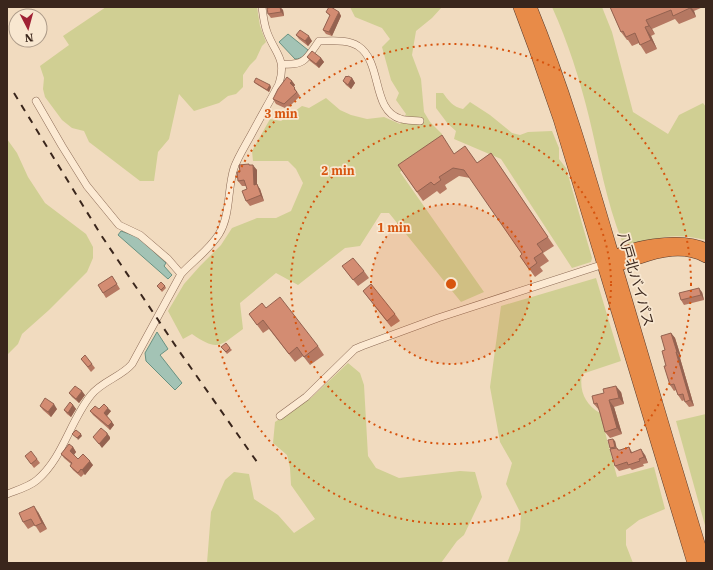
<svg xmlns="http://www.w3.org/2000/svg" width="713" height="570" viewBox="0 0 713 570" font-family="'IBM Plex Serif','Noto Sans JP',serif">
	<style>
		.green { fill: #d0cf93 }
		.water { fill: #a3c3b5; stroke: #699282 }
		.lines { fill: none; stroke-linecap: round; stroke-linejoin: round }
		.street-casing { stroke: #8c6b56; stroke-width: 8 }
		.highway-casing { stroke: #593a2b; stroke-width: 14 }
		.street { stroke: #fcead3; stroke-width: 7 }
		.highway { stroke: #e88b48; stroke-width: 13 }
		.rail { stroke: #3a261c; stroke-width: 2; stroke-dasharray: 7 7; stroke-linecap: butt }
		.wall { fill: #b57862 }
		.shaded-wall { fill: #946250 }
		.building { fill: #d38c72; stroke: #946250 }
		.ring { fill: none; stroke: #d7540e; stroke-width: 2; stroke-dasharray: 2 4 }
		.labels { text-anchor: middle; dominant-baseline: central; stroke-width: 3.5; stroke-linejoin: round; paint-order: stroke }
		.street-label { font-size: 14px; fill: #3a261c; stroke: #f8e7d0 }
		.centre { fill: #d7540e; stroke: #f8e7d0; stroke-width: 2 }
		.ring-label { font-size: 12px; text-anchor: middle; font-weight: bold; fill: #d7540e; stroke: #f8e7d0; stroke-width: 3.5; stroke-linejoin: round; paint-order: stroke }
	</style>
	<rect width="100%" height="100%" fill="#f1dbbf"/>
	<path class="green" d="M106,7H257L260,26L266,42L262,46L256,59L250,65L243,75V87L236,94L228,96L219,103L194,111L179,94L169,139L158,152L154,181H140L89,142L84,131L72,128L62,120L45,97L43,89L44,78L40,66L69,45L63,36Z
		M350,7H442L432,18L416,31L412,55L421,79L424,112L430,122L442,134L441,144L400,172L484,292L461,302L389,213H381L360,246L345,248L298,285L276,273L240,303L243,329C220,346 218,352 192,334L183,339L168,311L184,284L200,266L221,245L232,228L257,218H276L291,211L303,183L296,169L288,161H253L252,151L270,119L281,121L302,106L309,108L326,98L340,110L351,115L367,119L384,117L400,124L406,114L396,100L399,93L391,80L382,47L390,39L382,28L355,17Z
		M552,7H602L612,32L633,112L668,134L679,115L703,103L706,107V240C692,237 679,235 665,237C649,240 638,249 622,241C606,201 599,158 589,117C580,80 568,42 552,7Z
		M436,93H443C448,100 453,107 463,109L470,102L490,115L512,133L520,135L528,132L552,131L559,148V159L566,168L592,258L591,262L572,268L501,159L454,139L456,131L448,124L436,108Z
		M7,139L17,153L28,177L45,203L86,234L93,247V258L87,272L49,310L22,334L18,344L7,355Z
		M596,278L621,361L582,374C579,391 585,404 600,413L617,477L654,467L665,509L639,520L626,530V545L633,563H507L520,530L521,514L506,484L512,463L500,442L490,387L501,306Z
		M348,363L360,373L364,385L368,456L376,468L399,478L460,471L475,472L482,497L464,535L457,541L441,563H207L211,512L225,480L234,472L249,474L254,499L278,515L294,533L315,519L291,485L290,468L287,455L273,443L275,422L311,398Z
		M706,414V529L676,421Z"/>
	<path class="water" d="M288,34L308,50C305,55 302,59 295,59L279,42Z
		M121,231L138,237L166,263L164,266L172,275L168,279L118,235Z
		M157,332L168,349L160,355L182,383L175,390L146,361L145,353Z"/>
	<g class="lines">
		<defs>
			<path id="street" d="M282,64C305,66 307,58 319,41C331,41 348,39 358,46C383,62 371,111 401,119C407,121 414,120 420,121
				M36,101L62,146L87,186L119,225L140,235L168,259L181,274
				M280,416L306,397L355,349L362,346L438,318L604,264
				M7,494C17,490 29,487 37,480C63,458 70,421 91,395C102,381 121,377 132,364L181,274C194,260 209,250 219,234C231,214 227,190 234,168C238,157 245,146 251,135C260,118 270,101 279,84C287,58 275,54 267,32C264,24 263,15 262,7"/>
			<path id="highway" d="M520,7L536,50L560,119L694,563
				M530,7C565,92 590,180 616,268C645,366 674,465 704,563
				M706,250C680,237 626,247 604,264C618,266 625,262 637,258C659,250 684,244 706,256"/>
		</defs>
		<use href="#street" class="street-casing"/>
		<use href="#highway" class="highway-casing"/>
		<use href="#street" class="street"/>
		<use href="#highway" class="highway"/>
		<path class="rail" d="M14,93L101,235L177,348L257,462"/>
	</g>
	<path class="wall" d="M280,7L283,10L284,16L271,18L268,14Z
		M610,7H703L694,11L696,17L679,24L675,19L652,29L655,34L651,36L657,49L646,54L639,43L632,46L628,40H627L621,32Z
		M326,12H339L341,16L332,36L326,34L323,30L330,16Z
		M296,35L312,41L308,46L299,39Z
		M307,57L321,58L324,62L319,68L310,61Z
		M352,78L355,83L351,89L346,85L343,81Z
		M292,81L295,85L294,87L300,96L287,109L276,104L273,99Z
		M254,82L271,87L269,92L256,84Z
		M491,153L554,246L543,253L549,261L540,267L543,271L535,277L520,256L522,254L470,178L459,176L445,185L447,189L440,194L437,191L423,201L398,165L454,154L477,163Z
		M250,165L257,170V185L260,189L264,201L250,206L246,201L247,189L246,186H242L238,181L240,172Z
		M342,266L364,271L369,278L358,286Z
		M112,276L120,289L106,298L98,285Z
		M157,286H165L166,288L162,292Z
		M363,291L395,314L400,321L391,327Z
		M702,292L704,300L684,305L681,300Z
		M266,308L318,346L324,355L310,365L303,356L295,362L269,329L263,333L249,314Z
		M671,333L675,338L681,357L680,358L694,406L689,407L685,402V400L682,401L678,395L676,390L674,391L670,385L666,366L665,350Z
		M221,347L230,348L232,350L227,354Z
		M81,359L92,364L95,368L91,372Z
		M621,392L624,404L614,407L622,434L610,438L605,432L599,410L594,404Z
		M69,393L85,395L79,403L72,397Z
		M73,405L76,409L71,417L67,414L64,410Z
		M40,406L57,409L51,417L43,410Z
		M99,409L111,411L107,416L114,425L110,430L93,415L90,411Z
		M615,441L616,448L619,450H620L629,447L632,452L645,455L648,463L643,464L644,466L632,470L630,468L619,471L615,466L610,448Z
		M73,447L76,452L74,455L78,459L93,465L85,475L84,474L81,477L73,470L70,466L71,464L64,458L61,454Z
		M25,456L37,459L40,463L34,468Z
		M38,512L47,529L40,533L35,525L28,529L23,522Z"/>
	<path class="shaded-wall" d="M280,7L283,10L284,16L281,12Z
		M689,7H691L694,11L696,17Z
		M339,12L341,16L332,36L329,32Z
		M646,20L652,29L655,34L649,26Z
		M645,27L651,36L657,49L651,40Z
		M309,36L312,41L308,46L305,41Z
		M321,58L324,62L319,68L316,64Z
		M352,78L355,83L351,89L348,85Z
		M292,81L295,85L293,87L290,83Z
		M270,85L271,87L269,92L267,90Z
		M253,165L257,170V185L260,189L264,201L254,185Z
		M699,288L702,292L704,300L701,295Z
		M671,333L675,338L681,357L677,352Z
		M676,352L680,358L694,406L690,400Z
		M616,386L621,392L624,404L619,398Z
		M82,391L85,395L79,403L76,399Z
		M609,400L614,407L622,434L617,428Z
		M54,404L57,409L51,417L48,412Z
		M73,405L76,409L71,417L68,413Z
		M108,408L111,411L106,417L104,413Z
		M112,422L114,425L110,430L108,426Z
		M107,433L110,437V439L102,448L99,444Z
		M81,434L82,436L78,440L77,438Z
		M613,439L615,441L617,449L615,447Z
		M73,447L76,452L73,456L70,451Z
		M641,449L645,455L648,463L644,457Z
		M90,461L93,465L85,475L82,470Z
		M34,506L38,512L47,529L42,523Z"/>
	<path class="building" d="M273,7H280L281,12L268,14L267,8Z
		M329,7H331L339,12L329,32L323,30L330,15L326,12Z
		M610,7H689L690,8L673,16L671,10L646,20L649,26L645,27L651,40L640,45L635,33L626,37L623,31L621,32Z
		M300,30L309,36L305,41L296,35Z
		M312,51L321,58L316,64L307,57Z
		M346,76L347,77L348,76L352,78L348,85L343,81Z
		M287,77L292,81L290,83L295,88L294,89L297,92L284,104L273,99L278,89Z
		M256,78L270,85L267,90L254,82Z
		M442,135L454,154L465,146L477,163L491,153L548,237L537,244L543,252L534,258L537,263L529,269L520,256L522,254L464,170L453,168L439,177L441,180L434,185L431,182L417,192L398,165Z
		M249,164V165H253L254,185L257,184L261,195L246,201L242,191L247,189L244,180L238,181L237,172H240L239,165Z
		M353,258L364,271L353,280L342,266Z
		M112,276L117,284L103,293L98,285Z
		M161,282L165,286L161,290L157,286Z
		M371,284L395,314L387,321L363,291Z
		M699,288L701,295L681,300L679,293Z
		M280,297L318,346L304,357L297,347L289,354L263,320L257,325L249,314L262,303L266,308Z
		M671,333L677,352H676L690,400L685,402L683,394L678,395L674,384L670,385L664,366H666L662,351L665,350L661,336Z
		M226,343L230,348L226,352L221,347Z
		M85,355L92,364L88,367L81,359Z
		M75,386L82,391L76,399L69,393Z
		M616,386L619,398L609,400L617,428L605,432L600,413L597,403L594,404L592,396L604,393L603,389Z
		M45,398L54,404L48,412L40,406Z
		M70,402L73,405L68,413L64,410Z
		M104,404L108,408L104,413L112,422L108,426L90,411L95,406L99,409Z
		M101,428L107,433V435L99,444L93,437Z
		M76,430L81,434L77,438L72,434Z
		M613,439L615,447L610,448L608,440Z
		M69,444L73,447L70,451L78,459L83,454L90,461L82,470L81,469L78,473L70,466L72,463L61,454Z
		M629,447L631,453L641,449L644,457L639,459L640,461L628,465L627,462L615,466L610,449L617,448L618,450H620Z
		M31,451L37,459L31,464L25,456Z
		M34,506L42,523L35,526L31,519L23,522L19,513Z"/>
	<circle cx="451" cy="284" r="80" fill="#d7540e" fill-opacity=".12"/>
	<g class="ring">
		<circle cx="451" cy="284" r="80"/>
		<circle cx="451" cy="284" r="160"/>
		<circle cx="451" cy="284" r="240"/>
	</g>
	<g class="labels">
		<g class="street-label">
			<text transform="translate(636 279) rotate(74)">八戸北バイパス</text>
		</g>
	</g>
	<circle cx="451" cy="284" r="6" class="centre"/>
	<g class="ring-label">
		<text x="281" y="118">3 min</text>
		<text x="338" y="175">2 min</text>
		<text x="394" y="232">1 min</text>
	</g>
	<rect width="713" height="570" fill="none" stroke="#3a261c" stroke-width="16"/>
	<g transform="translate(28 28) rotate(174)"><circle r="19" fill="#f8e7d0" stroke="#ac9a88"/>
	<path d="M0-3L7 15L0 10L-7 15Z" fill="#a02134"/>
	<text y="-6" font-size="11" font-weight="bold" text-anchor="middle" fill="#3a261c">N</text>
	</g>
</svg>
